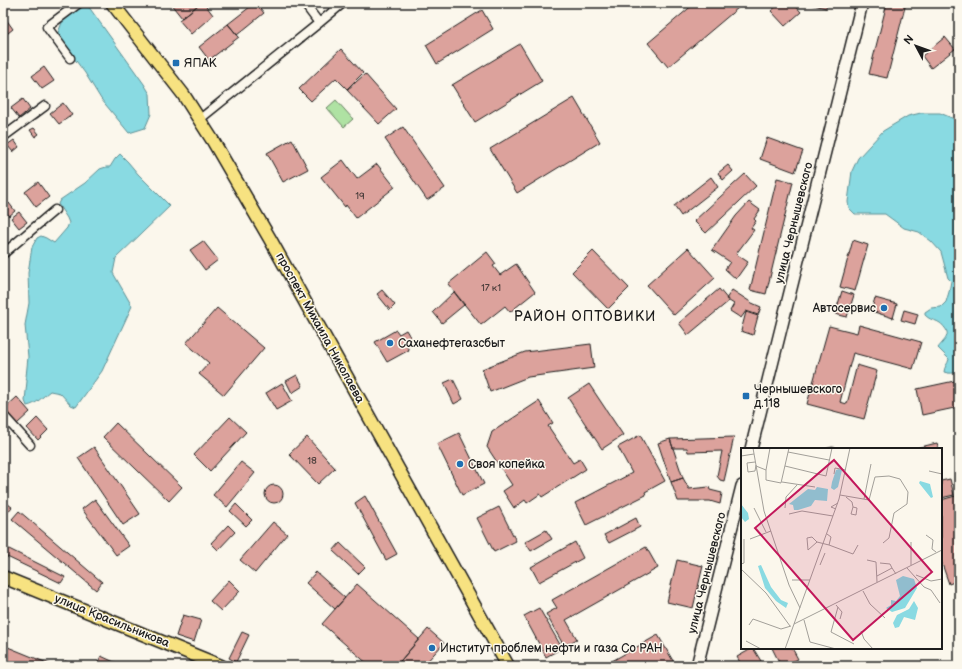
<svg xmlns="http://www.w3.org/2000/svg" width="962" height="669" viewBox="0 0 962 669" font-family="'Balsamiq Sans',sans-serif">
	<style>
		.green { fill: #afe2a3; stroke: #667f60 }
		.water { fill: #89dae2; stroke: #5d8e93 }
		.building { fill: #dca29c; stroke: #1c1c1c }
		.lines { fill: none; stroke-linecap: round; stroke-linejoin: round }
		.street-casing { stroke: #1c1c1c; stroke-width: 11 }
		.secondary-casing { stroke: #1c1c1c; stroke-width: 14 }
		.primary-casing { stroke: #1c1c1c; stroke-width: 15 }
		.street { stroke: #fbf7ec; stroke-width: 8 }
		.secondary { stroke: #fbf7ec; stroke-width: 11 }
		.primary { stroke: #f7e281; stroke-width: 12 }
		.poi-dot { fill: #1f6fb2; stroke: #fbf7ec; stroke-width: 1.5 }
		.labels { text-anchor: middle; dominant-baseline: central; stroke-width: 3; stroke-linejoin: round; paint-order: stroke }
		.number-label { font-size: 10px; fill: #4c3e3c }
		.poi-label { font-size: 12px; fill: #1c1c1c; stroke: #fbf7ec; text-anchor: start }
		.street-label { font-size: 12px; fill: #1c1c1c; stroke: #fbf7ec }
		.quarter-label { font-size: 14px; letter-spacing: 1px; fill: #1c1c1c; stroke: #fbf7ec }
		.inset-road { fill: none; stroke: #a29f99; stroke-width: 1 }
		.view { fill: #c2185b; fill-opacity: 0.15; stroke: #c2185b; stroke-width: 2 }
		.inset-edge { fill: none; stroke: #1c1c1c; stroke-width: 2 }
	</style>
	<rect width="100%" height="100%" fill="#fbf7ec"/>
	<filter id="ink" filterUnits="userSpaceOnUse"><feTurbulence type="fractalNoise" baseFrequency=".025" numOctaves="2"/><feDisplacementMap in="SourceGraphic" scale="8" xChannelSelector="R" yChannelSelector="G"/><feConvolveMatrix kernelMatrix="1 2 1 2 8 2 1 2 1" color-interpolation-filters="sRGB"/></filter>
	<g filter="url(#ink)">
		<path class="green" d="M336,100L353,119L344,127L327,108Z"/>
		<path class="water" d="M84,3H86L144,84L150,94L151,114L145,128L129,133L101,99L85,73L57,35L65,15Z
			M921,113H940L959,121V372C954,373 949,374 944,372C944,367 948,364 949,359L938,348C943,341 951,336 945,328C943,326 942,324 940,323C934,319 931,321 925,315V312L931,308L941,307L946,302L949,292L951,281L948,278L941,252L931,241L919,232L904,228L885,214H855L849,208L848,202L852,171L858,158L883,131L908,116Z
			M120,154L128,162L138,174L170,206L116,258L113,273L132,306L102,371L76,407L71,405L60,393L50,391C42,397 37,404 27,406L25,401L27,381L26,377L28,357L25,325L29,303L28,273L32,247L37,238L41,236L46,238L54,243L67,228L69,223L67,218L58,204L60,200L85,183L100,169L106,167H110L115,159Z"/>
		<path class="building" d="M170,3H196L198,5L182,18Z
			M201,3H204L213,15L191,34L179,20Z
			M255,3H256L264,13L237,35L228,24Z
			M695,3H733L738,8L668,67L648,43Z
			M780,3H793L801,12L785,26L771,11Z
			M805,3H827L826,8Z
			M887,3H906L887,78L869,74Z
			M482,10L493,29L437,64L426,45Z
			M3,15L13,29L3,37Z
			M228,24L239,37L209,60L199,47Z
			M945,37L955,49L931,68L922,56Z
			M520,44L542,81L475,122L452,85Z
			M341,49L363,73L347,89L336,78L311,101L299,89Z
			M44,67L54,81L42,89L32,76Z
			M365,74L396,109L379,124L347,90Z
			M574,98L600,142L517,193L490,149Z
			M23,99L30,109L19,118L11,108Z
			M63,103L72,115L59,124L50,113Z
			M403,127L445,188L427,200L385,139Z
			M34,128L39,134L35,137L30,130Z
			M767,138L803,151L795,172L760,159Z
			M292,139L308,169L283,182L267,153Z
			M14,140L19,147L13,152L7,145Z
			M343,160L357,179L377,164L395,187L356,218L346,205L345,207L321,177Z
			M728,165L733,171L723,180L718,173Z
			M745,174L756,186L706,233L694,221Z
			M711,177L718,187L681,216L674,206Z
			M777,178L793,182L766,294L750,290Z
			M38,182L49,197L36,207L25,192Z
			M749,202L760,210L754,219L756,221L751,228L754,230L736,254L748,262L736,279L725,269L730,262L712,250L736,216Z
			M9,203L15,211L9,216L3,209V207Z
			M19,212L27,222L19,228L11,218Z
			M853,240L868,245L855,291L840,287Z
			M203,241L218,260L205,270L190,250Z
			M688,248L715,278L674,315L647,285Z
			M593,251L629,288L608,309L572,272Z
			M487,252L496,264L493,266L500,275L516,264L535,292L510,312L505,306L481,325L448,284Z
			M719,289L729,301L688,335L679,323Z
			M382,290L395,305L390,310L377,294Z
			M732,290L752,303L761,307L758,315L746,311L741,318L730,311L734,304L726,299Z
			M842,291L854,295L847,317L835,314Z
			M454,292L464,305L442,323L433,312Z
			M875,298L897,304L893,318L871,311Z
			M3,305H6L5,315H3Z
			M217,308L264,348L224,395L199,374L209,363L186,343Z
			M904,310L918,314L915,324L901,320Z
			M746,312L758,316L753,335L741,331Z
			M859,325L921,342L913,369L853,353L840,402L847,404L857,365L877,371L864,419L807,404L829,326L857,333Z
			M396,330L399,334L406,330L412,340L405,344L409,350L387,362L375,342Z
			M591,344L594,368L528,377L490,392L482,369L525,352Z
			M297,375L303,386L292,393L286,381Z
			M453,379L463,399L454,404L444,383Z
			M959,380V407L922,415L917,389Z
			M282,383L292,401L276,410L266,393Z
			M589,384L623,435L602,449L568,398Z
			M17,397L30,412L17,424L4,409Z
			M539,401L553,423L548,426L573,463L580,459L586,469L542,497L540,494L527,503L525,500L514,508L503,491L512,485L487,447L492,432Z
			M230,417L246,432L210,471L194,455Z
			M37,418L48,430L38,440L27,428Z
			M116,423L182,487L169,501L103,437Z
			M459,433L484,484L462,495L437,444Z
			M640,435L665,481L645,492L646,495L586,525L575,503L632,473L618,447Z
			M307,437L335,468L318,484L289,454Z
			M734,437L724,481L720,480L717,476L722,451L688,452L687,448H673L670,439Z
			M670,439L683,478L671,482L658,443Z
			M937,443L939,449H912Z
			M94,447L140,514L123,525L78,458Z
			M832,447L847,449H825Z
			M241,462L255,473L227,507L213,495Z
			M683,478L689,489L709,487L710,490L722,493L720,504L710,501H678L671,482Z
			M950,479L954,495L941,498V481Z
			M265 494a9 9 0 1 1 18 0a9 9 0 1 1-18 0Z
			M959,495V524H956L959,532V580L949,584L941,561V500Z
			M365,496L397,554L386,560L355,503Z
			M95,499L129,546L116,555L82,509Z
			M4,501L12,507L3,518V502Z
			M236,504L252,520L246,526L230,511Z
			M499,507L516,541L494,552L477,518Z
			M19,511L102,582L96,590L12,519Z
			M636,518L640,527L609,543L604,535Z
			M273,522L287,534L255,573L240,560Z
			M228,525L235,532L218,550L211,543Z
			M546,530L552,539L531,551L525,542Z
			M575,542L583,558L539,582L531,567Z
			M340,543L365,567L358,574L333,551Z
			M3,546L65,577L61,583L3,555Z
			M646,547L658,568L566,620L577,639L564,646L546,614L557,608L552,600Z
			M677,560L703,566L693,608L667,602Z
			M316,572L345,598L335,609L306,583Z
			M229,580L240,591L221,611L210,601Z
			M357,584L419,639L396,666H370L322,624Z
			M539,608L562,648L546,657L524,616Z
			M183,615L201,620L194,642L176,636Z
			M428,629L444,643L423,666H396Z
			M242,632L249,635L236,662L229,658Z
			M658,635L676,666H605V665Z
			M3,645L52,665L51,666H3Z
			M753,648L764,666H742L737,657Z
			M772,648H792L798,659L783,666H781Z
			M101,656L123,666H96Z
			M65,661L77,666H63Z"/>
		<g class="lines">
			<defs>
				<path id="street" d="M304,3L319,23
					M70,58L47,27L79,3
					M200,119L319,23L343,3
					M3,137L45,106
					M3,254L55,210
					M3,415L30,445"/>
				<path id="secondary" d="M751,449L862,3
					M697,666L742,486"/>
				<path id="primary" d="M112,3L183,94L213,141L270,239L508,666
					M3,577L221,666"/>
			</defs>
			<use href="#street" class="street-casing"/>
			<use href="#secondary" class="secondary-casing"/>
			<use href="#primary" class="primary-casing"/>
			<use href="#street" class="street"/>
			<use href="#secondary" class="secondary"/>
			<use href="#primary" class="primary"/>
		</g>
	</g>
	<g class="poi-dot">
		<rect x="172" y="59" width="8" height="8" rx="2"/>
		<circle cx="884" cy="308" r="4"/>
		<circle cx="390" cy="343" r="4"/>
		<rect x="742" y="392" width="8" height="8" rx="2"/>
		<circle cx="460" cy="464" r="4"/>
		<circle cx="432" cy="648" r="4"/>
	</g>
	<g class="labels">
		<g class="number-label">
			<text x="360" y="196">19</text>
			<text x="491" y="288">17 к1</text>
			<text x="312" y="461">18</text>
		</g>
		<g class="poi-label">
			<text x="184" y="63">ЯПАК</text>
			<text x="876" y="308" text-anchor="end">Автосервис</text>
			<text x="398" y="343">Саханефтегазсбыт</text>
			<text x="754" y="389">Чернышевского<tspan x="754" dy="14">д.118</tspan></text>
			<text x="468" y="464">Своя копейка</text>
			<text x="440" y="648">Институт проблем нефти и газа Со РАН</text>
		</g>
		<g class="street-label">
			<text transform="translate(794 223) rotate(-76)">улица Чернышевского</text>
			<text transform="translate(320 328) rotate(61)">проспект Михаила Николаева</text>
			<text transform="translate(707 573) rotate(-76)">улица Чернышевского</text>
			<text transform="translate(112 621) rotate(22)">улица Красильникова</text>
		</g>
		<g class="quarter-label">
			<text x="585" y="316">РАЙОН ОПТОВИКИ</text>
		</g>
	</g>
	<g transform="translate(741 448)">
		<rect width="201" height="201" fill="#fbf7ec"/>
		<path d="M98,21L101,22L97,39L93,42L90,40L91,34L95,22ZM179,33L189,36L192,49L190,50L178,35ZM76,39L87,41L86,53L74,52L70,58L57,62H53L52,57L48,56L67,41L74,42ZM0,56L7,65L8,71L4,74L0,69ZM20,117L30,139L40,152L47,155L45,160L35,153L24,140L17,118ZM162,128L173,131L176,140L164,160L151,164L145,160L150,157V152L155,153L159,148L155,132ZM173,153L177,160L174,172L163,169L158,179L154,180L152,175L156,167L168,161Z" fill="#89dae2"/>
		<path class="inset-road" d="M12,0L23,63L48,137L59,160M47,4L88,12M0,8L13,6M14,14L6,15L7,24L14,23L15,17M15,18L25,22V32L40,35L48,0M44,18L85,28L91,0M25,22L29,0M188,23L201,26M93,26L94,20L105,22M41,34L74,39M99,47L128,52L134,29L148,28L159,31L167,44L166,56L153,65L148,90L142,95M105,49L111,54L112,59L116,60L115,67L110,66L112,59M123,51L130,16M13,60L25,84M44,60L45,49L56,37M95,61L90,59L97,55M48,66L61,63L92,68M185,87L192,92L191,101L195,104M9,91L30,83M76,94L71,89L66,90L67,102L76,94L88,97L90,89L86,86M88,97L112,106L117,97M126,112L135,114L136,134M139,115L149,116L151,120M0,116L3,115V91M79,117L84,105M170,117V94M166,120L183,139L190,142L199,155M0,121L25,145L49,178M175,127L190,133L201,131M136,128L151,120L155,126M51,132H69M122,143L129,156L144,170M95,157L101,164L99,171M97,159L90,184L113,196M63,172L69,194L95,201M53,176L201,102M8,177L12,171L40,181L50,178M120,183L123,191L132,201M5,193L20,201M44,201L98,51L109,0"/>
		<path class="view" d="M93,12L191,124L112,192L14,80Z"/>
		<rect width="201" height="201" class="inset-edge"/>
	</g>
	<rect width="962" height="669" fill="none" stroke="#fbf7ec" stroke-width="16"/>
	<rect x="8" y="8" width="946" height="653" fill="none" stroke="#1c1c1c" stroke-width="1.5" filter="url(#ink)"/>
	<g transform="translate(916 46) rotate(311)" stroke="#fbf7ec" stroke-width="3" paint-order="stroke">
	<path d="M0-3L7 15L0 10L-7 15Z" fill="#1c1c1c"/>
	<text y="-6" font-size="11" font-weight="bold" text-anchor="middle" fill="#1c1c1c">N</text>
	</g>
</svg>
